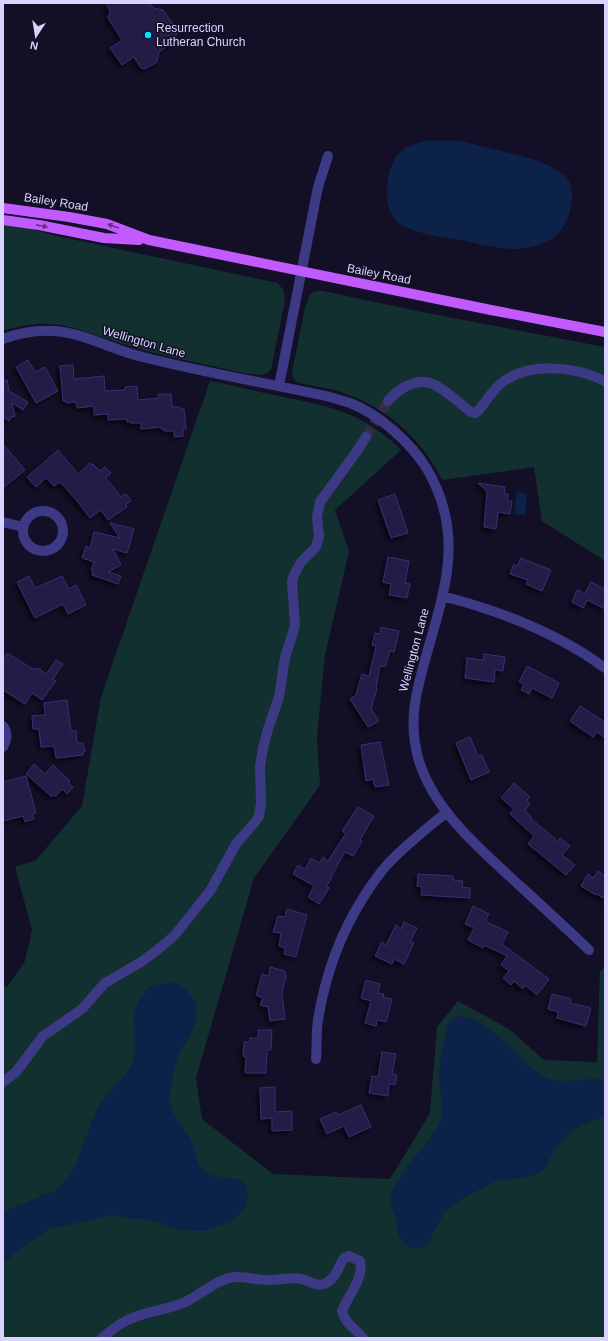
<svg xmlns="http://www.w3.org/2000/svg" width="608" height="1341" viewBox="0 0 608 1341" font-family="Helvetica,sans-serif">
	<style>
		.green { fill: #12302f }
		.water { fill: #0c2248 }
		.building { fill: #241b47; stroke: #3b2d73; filter: url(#shadow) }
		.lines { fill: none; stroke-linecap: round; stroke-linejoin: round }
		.minor-tunnel { stroke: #312d47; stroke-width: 10; stroke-dasharray: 10 5; stroke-linecap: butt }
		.minor { stroke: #3d3a85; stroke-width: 10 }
		.major { stroke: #c25bff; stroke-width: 10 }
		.oneway { fill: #623188 }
		.poi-dot { fill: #00e5ff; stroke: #130f26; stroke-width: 1.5 }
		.labels { text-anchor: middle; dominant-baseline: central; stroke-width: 3; stroke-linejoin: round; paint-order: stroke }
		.poi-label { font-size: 12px; fill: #d9d4ff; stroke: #130f26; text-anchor: start }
		.street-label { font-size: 12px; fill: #d9d4ff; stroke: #130f26 }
	</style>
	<defs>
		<filter id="shadow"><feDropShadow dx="-3" dy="3" stdDeviation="2" flood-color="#0009"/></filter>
	</defs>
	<rect width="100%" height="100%" fill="#130f26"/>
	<path class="green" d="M3,224L32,229L57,236L278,283L284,291L285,301L271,369L266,374L261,375C243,374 225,369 207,365C181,359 155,354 130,346C81,332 56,313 3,331Z
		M316,291H323L422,312L605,347V561L542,521L534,467L442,480C422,439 387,408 344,393C329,387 312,387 296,382L292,376V372L305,308L310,294Z
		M210,381C232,385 253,391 275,395C325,406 363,411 401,450L335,510L349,551L325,655L317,737L320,785L254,878L196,1078L202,1119L273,1174L390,1179L430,1113L437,1027L458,1001L509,1029L544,1060L597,1062L600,971L605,967V1338H3V985L7,987L25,961L32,930L15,867L36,860L82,806L101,697Z"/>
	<path class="water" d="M429,140C439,141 449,140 459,141C469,142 479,146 489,148C513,154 542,159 563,174C580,186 570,225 556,236C545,245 531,248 516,249C497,249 479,244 460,240C441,237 418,234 401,225C381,213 384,169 399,153C407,145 419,143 429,140Z
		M517,492L527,494L525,515L514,514Z
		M173,982C190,989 201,1004 195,1023C192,1034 184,1044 179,1055C175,1067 171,1081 170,1094C168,1115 184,1124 192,1142C197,1152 194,1160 203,1170C215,1182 232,1173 245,1183L248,1197L247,1204L242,1212L233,1221L218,1227L204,1231H192L177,1229L148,1219H130L113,1215L49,1229L15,1253L3,1264V1212C15,1207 27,1202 39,1197C45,1194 51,1193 56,1190C79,1176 86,1126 100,1104C110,1087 129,1077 134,1058C138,1042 131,1025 135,1009C138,1000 144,993 150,986Z
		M458,1016C486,1020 504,1041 523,1060C530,1067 538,1074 547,1078C562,1085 588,1077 605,1079V1116L582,1125L569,1132L555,1150L544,1169L536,1174L522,1178L507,1179L496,1181L467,1196L445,1211L427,1245C419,1250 411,1249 404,1243C397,1237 398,1230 396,1221C395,1215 391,1210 391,1204C387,1178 434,1144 441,1119C445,1104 438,1089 439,1074C440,1058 445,1042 447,1026L451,1019Z"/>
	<path class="building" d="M106,3H150L153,8L163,10L177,30L175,41L159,52L157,62L145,69L141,68L134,57L122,65L110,48L122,40L108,18L110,11Z
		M28,360L35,372L45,367L58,391L36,403L16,367Z
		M73,365L74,379L104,376L105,391L125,390V387L137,386L138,400L158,398V394H171L172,407H180V409H184L186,429H183V436L174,437V431H164V429H161V427L141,429V423H130V421L127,422V419L108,420V414L94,415V406L77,408L76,402L66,403V401H63L60,366Z
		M3,380H7L9,391L28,402L23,410L12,403L15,416L11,417L9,421L3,417Z
		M3,444L25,470L3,488Z
		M58,450L78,474L90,463L92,465L93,464L100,471L105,467L111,473L106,478L121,497L126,494L131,501L126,504L127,507L108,520L101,510L90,518L77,501L60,482L54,486L46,478L36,487L27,477Z
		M478,483L505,487L504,494H508L507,501H512L510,514L498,512L496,529L484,527L487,492Z
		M395,494L408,533L391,538L378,500Z
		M110,523L134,529L127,553L113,549L121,565L108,572L121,576L118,584L92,575L93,571L91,570L94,562L82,558L86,546L90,548L94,532L120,538Z
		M388,557L409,561L405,583L410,584L407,598L389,595L391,584L383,582Z
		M521,558L551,570L542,591L526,584L528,580L510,574L514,564L517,566Z
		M29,576L35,588L62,576L69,589L76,585L86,605L68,614L63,604L35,618L17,582Z
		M591,582L605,589V609L587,600L583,608L572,602L577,590L585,593Z
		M381,627L399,631L394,652L390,651L385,667L380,666L376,688L377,689L371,709L379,721L368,727L350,699L356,695L362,674L369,676L376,646L372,645L375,633L380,634Z
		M7,653L33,669L34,668L37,670L38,668L46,674L56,660L63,664L53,679L56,681L42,700L32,693L25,704L3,690V659Z
		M484,654L505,657L503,671L495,670L494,682L465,678L467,658L483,660Z
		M527,666L559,683L552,698L532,688L529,694L521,690L524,684L519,682Z
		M67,700L71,731H76L77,743H83L85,752H83V755L56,758L54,746L41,747L39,729H33L32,716L45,715L44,703Z
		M580,706L605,722V738L597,732L593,737L570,721Z
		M470,737L478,756L482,755L489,772L471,780L456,743Z
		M380,742L389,785L375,787L373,779L366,781L361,745Z
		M34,764L45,774L53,765L70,781L68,783L73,787L67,794L62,789L56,796L54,795L52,797L26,774Z
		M26,776L36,813L32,814L34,819L25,822L23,816L3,821V782Z
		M514,783L530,797L527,800L530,804L525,810L531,817L530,818L558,841L560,838L570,846L562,855L575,865L566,875L528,844L534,836L510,814L514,809L501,798Z
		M358,807L374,816L360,840L362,841L353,856L345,852L330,879H331L327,886L329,888L319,904L308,897L314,886L293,874L298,865L305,869L311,858L319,863L323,857L328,861L346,833L342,831Z
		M598,871L605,876V899L597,894L596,895L581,886L588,874L593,878Z
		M418,874L453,876V880L463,881L462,887L470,888V898L421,895L422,887L417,886Z
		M473,906L489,914L485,921L508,932L502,944L549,979L537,995L525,985L523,989L514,981L511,985L503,978L509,971L501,965L507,956L484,945L483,948L468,940L474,928L465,924Z
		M287,909L307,915L296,957L284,954L285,948L279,946L281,933L273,932L278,916L285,917Z
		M404,922L417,928L410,942L414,943L404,964L394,959L392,964L375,956L382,942L386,945L396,925L401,929Z
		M270,967L285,971L286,977L282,993L285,1019L270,1021L268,1007L260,1005L263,998L256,995L262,974L269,976Z
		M366,980L380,984L378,993L384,994L383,997L392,999L386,1022L377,1020L376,1026L365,1023L371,1001L361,998Z
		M552,994L571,999L570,1003L591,1008L586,1026L557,1018L558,1012L548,1009Z
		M258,1030H272L271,1050H267L266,1073H245L246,1057L243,1056L244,1042H250V1038H258Z
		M382,1052L396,1054L392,1074L397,1075L395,1085L389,1084L388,1096L369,1093L372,1076L378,1077Z
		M275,1087V1112L292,1111V1130L272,1131V1118L261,1119L260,1088Z
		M361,1105L371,1127L349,1137L344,1126L327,1134L320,1119L336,1112L338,1115Z"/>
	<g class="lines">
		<path class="minor-tunnel" d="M366,437L388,401"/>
		<path class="minor" d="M3,339C22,332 42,329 63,332C90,336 116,351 143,357C205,373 268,383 330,397C337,399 343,401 350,403C379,414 411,443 427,469C466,536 444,592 425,660C415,696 408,724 419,761C435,812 481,850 519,885C542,906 566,928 589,950
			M279,386L318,187L328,156
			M388,401C398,389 417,377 433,384C446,390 459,403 471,412L475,413L478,411C485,403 491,393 499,385C527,361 574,366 605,381
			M23 531a20 20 0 1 1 40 0a20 20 0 1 1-40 0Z
			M3,522L23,527
			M442,596C501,611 556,632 605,668
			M3,726C8,733 7,740 3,747
			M316,1059C317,1046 316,1032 318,1020C325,976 339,936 363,898C370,887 377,876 386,866C404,846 426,829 447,812
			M3,1082L16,1072L43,1036L82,1009L105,983L141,962L156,951L174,936L210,891L236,844L256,821L259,816L261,803L260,766L263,748L268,729L279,697L285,657L295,626L292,581L294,575L301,562L316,547L319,536L317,517L320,502L357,451L366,437
			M102,1338C108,1333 115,1327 122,1323C140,1312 163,1311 183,1303C200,1296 218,1277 237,1277C247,1277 257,1280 267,1280C279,1281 289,1276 301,1279C308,1280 317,1287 324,1284C336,1279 338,1267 344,1258L349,1256L360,1261C364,1280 348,1295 342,1311C345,1324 356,1329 363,1338"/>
		<path class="major" d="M3,208L69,217L107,224L149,240L491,310L605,332
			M3,220L39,225L104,238L139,240"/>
	</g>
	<defs><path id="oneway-solid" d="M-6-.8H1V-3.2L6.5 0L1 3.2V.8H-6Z"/></defs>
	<g class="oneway">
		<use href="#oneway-solid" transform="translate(42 226) rotate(11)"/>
		<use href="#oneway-solid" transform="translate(113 226) rotate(-160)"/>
	</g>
	<circle class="poi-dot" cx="148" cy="35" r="4"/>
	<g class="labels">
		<g class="poi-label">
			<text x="156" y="28">Resurrection<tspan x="156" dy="14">Lutheran Church</tspan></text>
		</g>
		<g class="street-label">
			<text transform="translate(56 202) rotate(9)">Bailey Road</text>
			<text transform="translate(379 274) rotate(11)">Bailey Road</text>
			<text transform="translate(144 342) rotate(16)">Wellington Lane</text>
			<text transform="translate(414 650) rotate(-75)">Wellington Lane</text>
		</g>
	</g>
	<rect width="608" height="1341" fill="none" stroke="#d9d4ff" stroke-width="8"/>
	<g transform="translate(36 36) rotate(192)" stroke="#130f26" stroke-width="3" paint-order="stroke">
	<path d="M0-3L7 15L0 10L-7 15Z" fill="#d9d4ff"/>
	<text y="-6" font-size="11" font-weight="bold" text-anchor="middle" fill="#d9d4ff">N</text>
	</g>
</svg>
